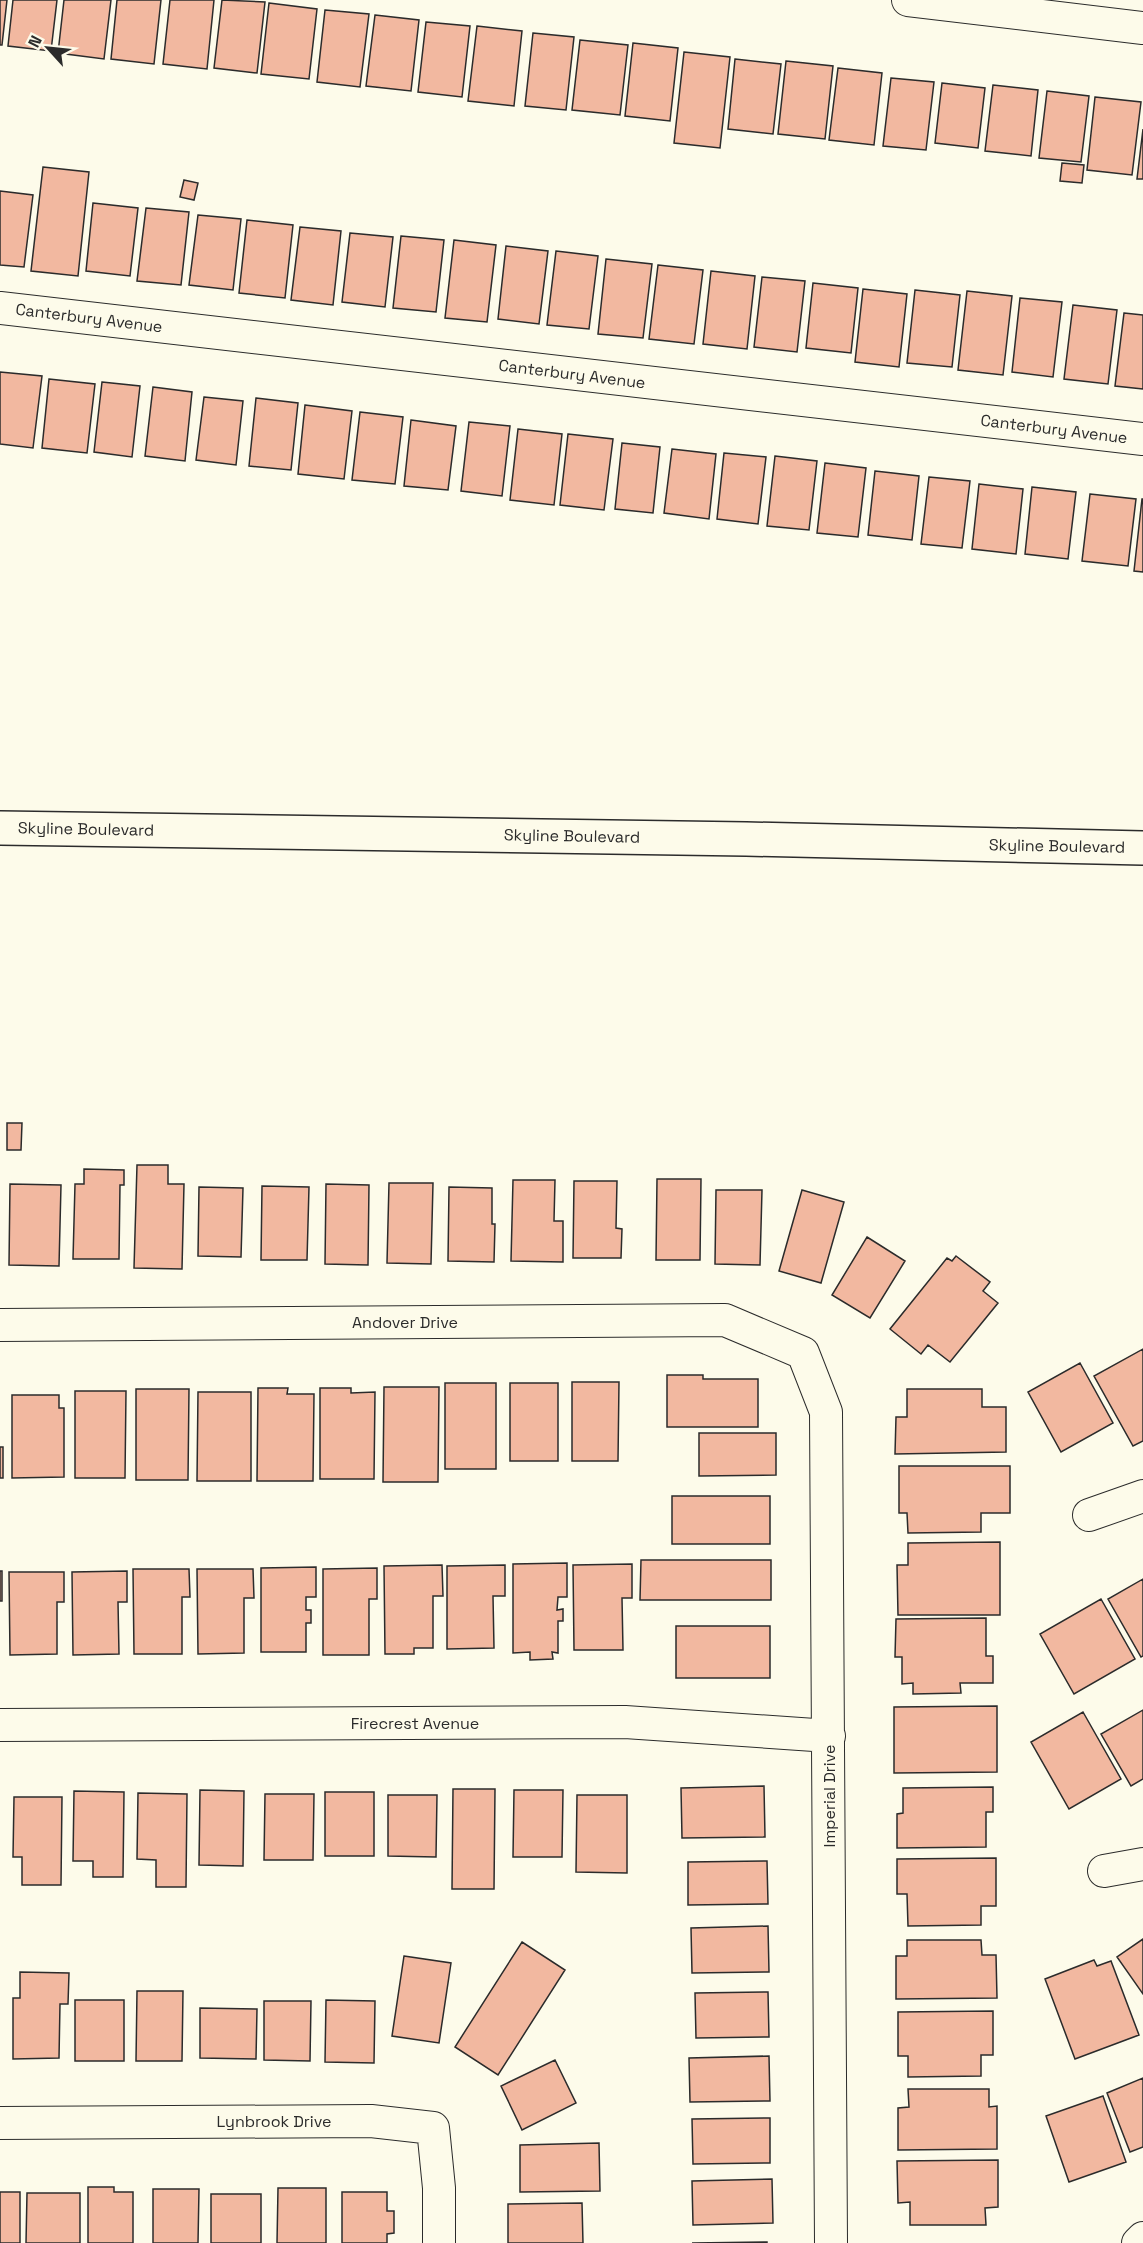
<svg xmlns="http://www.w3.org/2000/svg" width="1143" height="2243" viewBox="0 0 1143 2243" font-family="'Space Grotesk',sans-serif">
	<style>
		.building { fill: #f2b8a0; stroke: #2b2b2b; stroke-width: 1.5 }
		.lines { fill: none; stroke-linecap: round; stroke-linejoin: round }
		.street-casing { stroke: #2b2b2b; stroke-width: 34 }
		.primary-casing { stroke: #2b2b2b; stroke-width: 36 }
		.street { stroke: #fdfbea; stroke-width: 32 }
		.primary { stroke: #fdfbea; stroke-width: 33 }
		.labels { text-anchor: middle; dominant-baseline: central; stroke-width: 4.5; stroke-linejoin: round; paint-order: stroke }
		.street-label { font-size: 16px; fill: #2b2b2b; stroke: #fdfbea }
	</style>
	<rect width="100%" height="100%" fill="#fdfbea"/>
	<path class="building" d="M0,0H7L2,45H0Z
		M13,0H57L51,51L8,46Z
		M64,0H111L104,59L58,53Z
		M117,0H161L154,64L111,59Z
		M170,0H214L207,69L163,64Z
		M222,0L265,2L257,73L214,68Z
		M269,3L317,9L309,79L261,74Z
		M325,10L369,14L360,87L317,82Z
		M375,15L419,20L411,91L366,86Z
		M426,22L470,26L462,97L418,92Z
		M477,26L522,31L514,106L468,101Z
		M533,33L574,37L566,110L525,106Z
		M580,40L628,45L620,115L572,110Z
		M633,43L678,48L670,121L625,116Z
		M684,52L730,57L720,148L674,143Z
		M735,59L781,64L773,134L728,129Z
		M786,61L833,66L825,139L778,134Z
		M838,68L882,73L874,145L829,140Z
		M891,78L934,82L926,150L883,146Z
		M942,83L985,88L978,148L935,143Z
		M993,85L1038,90L1031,156L985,151Z
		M1047,91L1089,96L1081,162L1039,158Z
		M1095,97L1141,102L1132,175L1087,170Z
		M1143,129V179H1137Z
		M1062,163L1084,165L1082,183L1060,181Z
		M43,167L89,172L78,276L31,271Z
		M184,180L198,183L194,200L180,197Z
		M0,191L33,195L24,267L0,265Z
		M93,203L138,208L130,276L86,271Z
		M146,208L189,212L181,285L137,281Z
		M198,215L241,219L233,290L189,285Z
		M247,220L293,225L285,298L239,293Z
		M300,227L341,231L333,305L291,300Z
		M350,233L393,237L385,307L342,302Z
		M401,236L444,240L436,312L393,308Z
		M454,240L496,245L487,322L445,318Z
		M506,246L548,251L539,324L498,319Z
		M556,251L598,256L589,329L547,325Z
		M606,259L652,264L643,338L598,334Z
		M658,265L703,270L694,344L649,339Z
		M711,271L755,276L747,349L703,344Z
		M762,277L805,281L797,352L754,347Z
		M813,283L858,288L851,353L806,348Z
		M863,289L907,294L899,367L855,362Z
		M915,290L960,295L952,367L907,363Z
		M967,291L1012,296L1003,375L958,370Z
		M1020,298L1062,302L1053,377L1012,372Z
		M1073,305L1117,310L1108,384L1064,379Z
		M1124,313L1143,315V389L1115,386Z
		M0,372L42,376L33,448L0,444Z
		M49,379L95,384L87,453L42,448Z
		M102,382L140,386L132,457L94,452Z
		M153,387L192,392L185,461L145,456Z
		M204,397L243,401L236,465L196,460Z
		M256,398L298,403L291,470L249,466Z
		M305,405L352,411L344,479L298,474Z
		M360,412L403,417L395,484L352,480Z
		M411,420L456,426L448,490L404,486Z
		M469,422L510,426L502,496L461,491Z
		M518,429L562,434L554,505L510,500Z
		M568,434L613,439L604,510L560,505Z
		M622,443L660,447L653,513L615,509Z
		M672,449L716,454L709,519L664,513Z
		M724,453L766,457L758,524L717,519Z
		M775,456L817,461L809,530L767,526Z
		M825,463L866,468L858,537L817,533Z
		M875,471L919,476L912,540L868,535Z
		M929,477L970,481L962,548L921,544Z
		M979,484L1023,489L1016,554L972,549Z
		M1032,487L1076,492L1068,559L1025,554Z
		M1090,494L1136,499L1128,566L1082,561Z
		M1142,499H1143V572L1134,571Z
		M7,1123H22L21,1150H7Z
		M137,1165H168V1184H184L182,1269L134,1268Z
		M84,1169L124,1170V1185H120L119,1259H73L75,1184H84Z
		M657,1179H701L700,1260H656Z
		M513,1180H555L554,1221H563V1262L511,1261Z
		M574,1181H617L616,1228L622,1229L621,1258H573Z
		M389,1183H433L431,1264L387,1263Z
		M10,1184L61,1185L59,1266L9,1265Z
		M326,1184L369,1185L368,1265L325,1264Z
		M262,1186L309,1187L307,1260H261Z
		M199,1187L243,1188L241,1257L198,1256Z
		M449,1187L492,1188V1224H495L494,1262L448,1261Z
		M716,1190H762L760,1265L715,1264Z
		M802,1190L844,1202L821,1283L779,1271Z
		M867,1237L905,1261L870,1318L832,1295Z
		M956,1256L990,1282L983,1291L998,1303L950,1362L928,1345L921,1354L890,1329L947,1258L952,1261Z
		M1143,1349V1441L1133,1446L1094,1376Z
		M1080,1363L1113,1423L1061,1452L1028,1392Z
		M667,1375H703V1379H758V1427H667Z
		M572,1382H619L618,1461H572Z
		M445,1383H496V1469H445Z
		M510,1383H558V1461H510Z
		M384,1387H439L438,1482H383Z
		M258,1388H288L287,1394H314L313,1481H257Z
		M320,1388H351V1393L375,1392L374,1479H320Z
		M136,1389H189L188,1480H136Z
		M907,1389H982V1407H1006V1452L895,1454L896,1417H907Z
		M75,1391H126L125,1478H75Z
		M198,1392H251V1481H197Z
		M12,1395H59V1408H64V1477L12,1478Z
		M699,1433H776V1475L699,1476Z
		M0,1447H3V1478H0Z
		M899,1466H1010V1513H981V1532L908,1533L907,1513H899Z
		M672,1496H770V1544H672Z
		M1000,1542V1615H898L897,1565H908V1543Z
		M641,1560H771V1600H640Z
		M567,1563V1597H558L557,1610L563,1609V1621H558V1653L552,1652L553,1659L530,1660V1652L513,1653V1564Z
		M632,1564V1598H622L623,1650H574L573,1565Z
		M442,1565L443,1596H433V1648H414V1654H385L384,1566Z
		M505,1565V1596H493L494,1648L447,1649V1566Z
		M316,1567V1597H306V1610H311V1623H306V1652H261V1568Z
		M377,1568V1599H369V1655H323V1569Z
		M133,1569H189L190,1597H182V1654H134Z
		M197,1569H253L254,1598H244V1653L198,1654Z
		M0,1571H2V1601H0Z
		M127,1571V1602H118L119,1654L73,1655L72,1572Z
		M9,1572H64V1602H57V1654L10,1655Z
		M1143,1579V1656L1141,1657L1108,1599Z
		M1101,1599L1135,1659L1074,1694L1040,1634Z
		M986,1618V1656H993V1683H960L961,1693L913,1694V1683L902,1684V1657H895L896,1619Z
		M676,1626H770V1678H676Z
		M997,1706V1772L894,1773V1707Z
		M1143,1710V1779L1131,1786L1101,1734Z
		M1083,1712L1121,1779L1069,1809L1031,1742Z
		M764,1786L765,1837L682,1838L681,1788Z
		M993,1787V1812H986V1847L897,1848V1814L903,1813V1788Z
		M453,1789H495L494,1889H452Z
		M200,1790L244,1791L243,1866L199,1865Z
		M514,1790H563L562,1857H513Z
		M74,1791L124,1792L123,1877H93V1861H73Z
		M325,1792H374V1856H325Z
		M138,1793L187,1794L186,1887H156V1860L137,1859Z
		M265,1794H314L313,1860H264Z
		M388,1795H437L436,1857L388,1856Z
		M577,1795H627V1873L576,1872Z
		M14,1797H62L61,1885H22V1857H13Z
		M996,1858V1906H981V1925L908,1926L907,1894H897V1859Z
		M767,1861L768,1904L688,1905V1862Z
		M768,1926L769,1972L692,1973L691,1928Z
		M1143,1939V1994L1117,1957Z
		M907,1940H981L982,1955H996L997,1998L896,1999V1956H907Z
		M522,1942L565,1970L498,2075L455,2047Z
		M404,1956L451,1963L439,2043L392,2036Z
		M1094,1960L1097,1966L1111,1961L1139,2035L1075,2059L1045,1979Z
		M20,1972L69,1973L68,2004H60L59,2058L13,2059V1998H20Z
		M137,1991H183L182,2061H136Z
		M768,1992L769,2037L696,2038L695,1993Z
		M75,2000H124V2061H75Z
		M326,2000L375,2001L374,2063L325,2062Z
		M264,2001H311L310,2061L264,2060Z
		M200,2008L257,2009L256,2059L200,2058Z
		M993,2011V2055H981V2076L908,2077V2056H898V2012Z
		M769,2056L770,2101L690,2102L689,2058Z
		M555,2060L576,2103L522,2130L501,2086Z
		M1143,2078V2147L1130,2152L1107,2093Z
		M908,2089H989V2107L997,2106V2149L898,2150V2108L909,2107Z
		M1103,2096L1126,2162L1069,2182L1046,2116Z
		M770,2118V2163L693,2164L692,2119Z
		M599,2143L600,2191L520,2192V2145Z
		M998,2160V2207L985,2208L986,2225H910V2202L898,2203L897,2161Z
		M772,2179L773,2223L693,2225L692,2181Z
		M88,2187H114V2192H133V2243H88Z
		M278,2188H326V2243H277Z
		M153,2189H199L198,2243H153Z
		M0,2192H20V2243H0Z
		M342,2192H387V2211H394V2233L387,2234V2243H342Z
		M27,2193H80V2243H26Z
		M211,2194H261V2243H211Z
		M582,2203L583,2243H508V2204Z
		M767,2242V2243H692Z"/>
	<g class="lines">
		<defs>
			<path id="street" d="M908,0L1143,28
				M0,308L1143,439
				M0,1325L725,1320L803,1353L826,1412L831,2243
				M1089,1515L1143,1496
				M0,1725L625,1722L829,1736
				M1104,1871L1143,1864
				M0,2123L371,2121L433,2128L439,2188V2243
				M1138,2243L1143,2238"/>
			<path id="primary" d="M0,828L746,839L1143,848"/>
		</defs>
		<use href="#street" class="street-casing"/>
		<use href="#primary" class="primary-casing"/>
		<use href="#street" class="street"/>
		<use href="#primary" class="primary"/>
	</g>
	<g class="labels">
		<g class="street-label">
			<text transform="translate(89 318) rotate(7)">Canterbury Avenue</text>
			<text transform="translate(572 374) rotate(7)">Canterbury Avenue</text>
			<text transform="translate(1054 429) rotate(7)">Canterbury Avenue</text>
			<text transform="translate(86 829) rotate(1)">Skyline Boulevard</text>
			<text transform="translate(572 836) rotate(1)">Skyline Boulevard</text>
			<text transform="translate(1057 846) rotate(1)">Skyline Boulevard</text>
			<text x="405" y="1322">Andover Drive</text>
			<text x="415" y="1723">Firecrest Avenue</text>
			<text transform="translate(829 1796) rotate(-90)">Imperial Drive</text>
			<text x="274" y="2121">Lynbrook Drive</text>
		</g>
	</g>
	<g transform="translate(48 48) rotate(297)" stroke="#fdfbea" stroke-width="4.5" paint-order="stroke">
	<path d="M0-4.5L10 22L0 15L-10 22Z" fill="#2b2b2b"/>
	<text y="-9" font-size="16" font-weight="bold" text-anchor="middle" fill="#2b2b2b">N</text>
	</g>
</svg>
